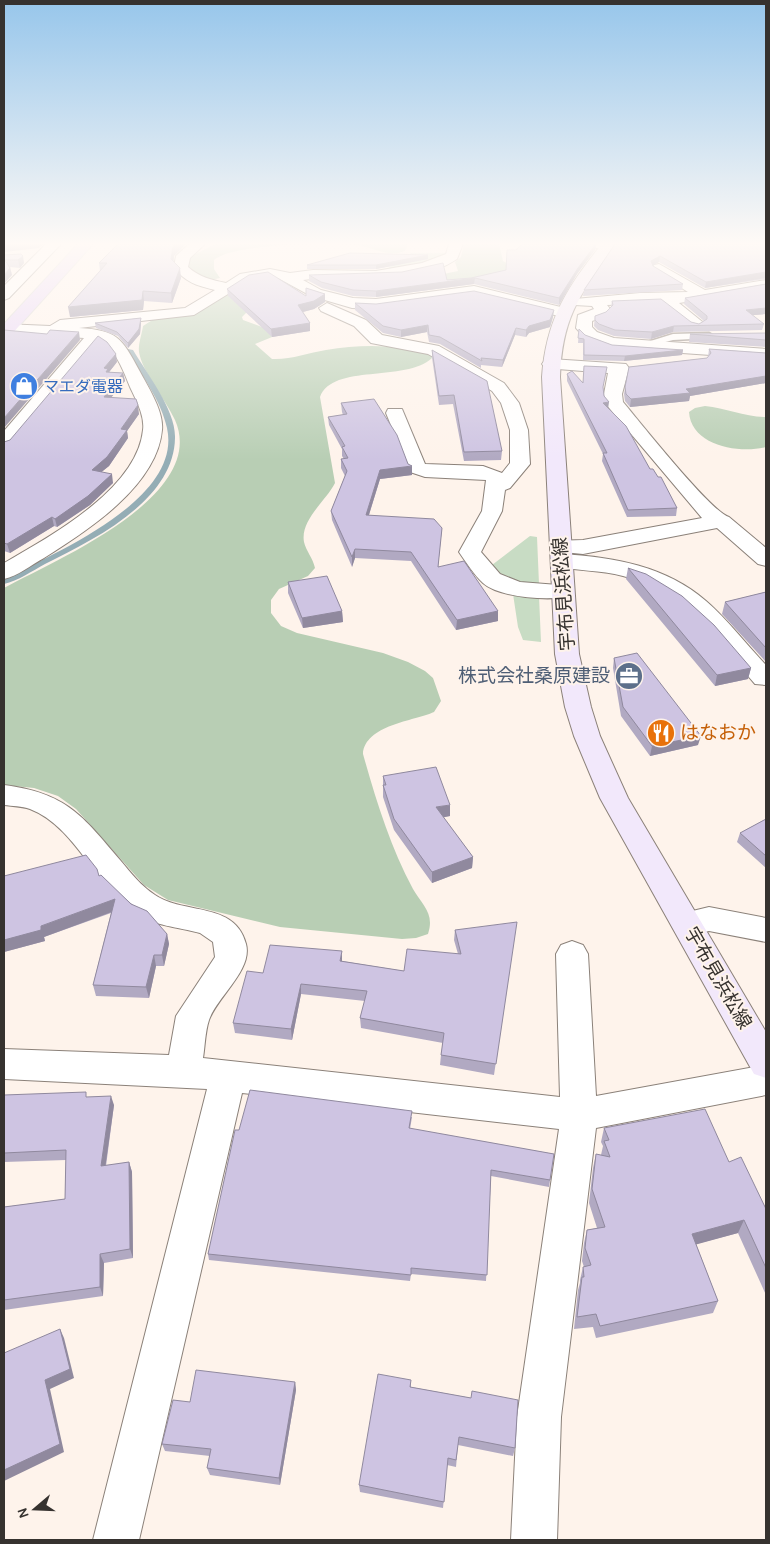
<svg xmlns="http://www.w3.org/2000/svg" width="770" height="1544" viewBox="0 0 770 1544" font-family="Karla,'Noto Sans JP',sans-serif">
	<style>
		.green { fill: #c8dcc4 }
		.forest { fill: #b8ceb4 }
		.lines { fill: none; stroke-linecap: round; stroke-linejoin: round }
		.stream { fill: #94adb5; fill-rule: evenodd }
		.service-casing { stroke: #8b8179; stroke-width: 3 }
		.minor-casing { stroke: #8b8179; stroke-width: 2 }
		.secondary-casing { stroke: #8b8179; stroke-width: 2 }
		.primary-casing { stroke: #d3d2d1; stroke-width: 2 }
		.service { fill: #fff; fill-rule: evenodd }
		.minor { fill: #fff; fill-rule: evenodd }
		.secondary { fill: #f2e8fb; fill-rule: evenodd }
		.primary { fill: #e5d1f8; fill-rule: evenodd }
		.wall { fill: #b1a9c2 }
		.shaded-wall { fill: #90899e }
		.building { fill: #cec4e2; stroke: #90899e }
		.labels { text-anchor: middle; dominant-baseline: central; stroke-width: 4; stroke-linejoin: round; paint-order: stroke }
		.far-shop-label { font-size: 16px; fill: #366cbe; stroke: #fef3eb; text-anchor: start }
		.street-label { font-size: 19px; fill: #36322f; stroke: #fef3eb }
		.service-label { font-size: 19px; fill: #4e5e75; stroke: #fef3eb; text-anchor: end }
		.food-label { font-size: 19px; fill: #c56008; stroke: #fef3eb; text-anchor: start }
	</style>
	<rect width="100%" height="100%" fill="#fef3eb"/>
	<path class="green" d="M411,253H446L432,262L384,271C393,264 404,261 411,253Z
		M530,536L537,537L539,584C519,583 505,581 492,565Z
		M513,594L539,596L541,642L523,640L518,627Z"/>
	<path class="forest" d="M215,244H408L405,251C387,258 374,247 356,245C327,243 235,243 214,260V269L220,278L210,280L191,271L188,266L190,257Z
		M464,244H499L503,261L517,269L432,288L419,279L458,271L455,262L461,257Z
		M230,293L250,309L242,317L243,320L270,330L277,335L255,344L272,359C290,360 308,353 326,350C361,344 394,345 430,352L432,358C405,383 333,363 320,397L335,483C326,501 300,520 304,542C306,551 313,558 315,568L308,576L279,589L271,600V613L281,626L297,633L383,653L408,662L425,671L433,678L441,701L434,712C414,721 365,725 363,754C376,800 390,846 413,889C422,905 435,913 428,934L416,938L402,939L280,927L168,900L144,885L76,809L58,796L34,788L4,785V588C53,561 209,497 175,420C166,400 142,372 139,352C138,344 142,334 143,326L154,319L199,312Z
		M705,406C726,408 745,417 766,417V447C740,454 691,446 689,412L695,408Z"/>
	<g class="lines">
		<path class="stream" d="M128,349L133,350C147,374 176,410 175,438C174,501 93,540 45,564C32,571 18,581 4,584V579C54,553 183,500 167,428C161,400 141,375 127,350Z"/>
		<defs>
			<path id="service" d="M709,333L714,336L712,338L673,340L646,347L641,344L673,334Z"/>
			<path id="minor" d="M46,244H61L9,298L4,300V286Z
				M189,244H205L190,258L188,267C199,277 212,280 226,283L240,274L270,269L290,273L313,270L376,271L422,263L446,254L449,244H463L457,259C414,288 351,272 303,280L321,290L353,298L376,299L474,286L569,309L571,312L563,317L474,296L376,309L352,308L311,296L278,278L270,277L249,281L194,315L79,328C117,330 122,338 139,370C148,387 164,411 162,430C157,486 87,531 44,558C31,565 18,576 4,579V563C51,536 137,489 143,430C145,416 136,400 130,387C124,372 115,347 99,341L11,447L4,449V431L84,338L8,333L4,332V324L50,326L60,320L185,308L215,290C198,286 184,282 174,267L176,256Z
				M590,244H614L615,246L608,250L592,247Z
				M659,264L705,290L766,280V290L679,303L705,324L697,329L691,327L661,303L607,305L611,310L604,317L592,321V327L597,332L614,338L766,349V359L611,348L585,338L576,328L578,315L594,309L592,306L575,305L573,302L575,299L640,293L688,292L654,271L652,268L654,265Z
				M327,303L366,320L382,335L439,346L504,383L519,403L528,430L530,464L510,488L505,490L502,511L481,552L500,574L520,582L571,586L574,591L571,596C550,601 500,598 483,583C474,575 466,562 459,552L482,511L486,480L425,477L410,472L386,413L388,409H402L425,464L483,466L502,473L510,463V430L501,403L492,391L428,354L371,343L354,326L321,311L319,308Z
				M551,359L626,364L629,368L622,394L623,402C640,422 711,512 729,517L766,548V566L758,564L717,528L583,554L553,551L550,546L553,541L583,540L702,518L605,403L604,394L608,373L545,368L542,364L545,360Z
				M562,554C613,557 666,566 706,601C728,620 746,644 766,665V685L755,684C717,640 683,591 623,576C600,570 577,571 554,566L551,561L554,556Z
				M4,785C66,793 82,815 120,860C131,873 141,886 155,895C184,915 235,901 246,944C253,970 217,997 209,1020C205,1032 205,1046 203,1058L560,1097L556,954L561,945L572,941L583,945L588,954L596,1096L766,1065V1095L596,1128L561,1417L557,1540H511L517,1417L559,1129L242,1093L139,1540H93L207,1089L4,1079V1049L169,1055L176,1016L215,957L213,942L200,933C178,927 154,926 135,913C96,887 75,826 30,809C22,806 12,806 4,805Z
				M709,907L766,918V942L709,931L687,936L676,933L671,924L676,915Z"/>
			<path id="secondary" d="M602,244H616C582,293 562,314 560,377L579,654L591,707L600,736L628,798L766,1032V1078L754,1074L600,798L574,736L565,707L555,654L542,377C546,320 567,287 602,244Z"/>
			<path id="primary" d="M78,244H93L10,336L4,338V324Z"/>
		</defs>
		<use href="#service" class="service-casing"/>
		<use href="#minor" class="minor-casing"/>
		<use href="#secondary" class="secondary-casing"/>
		<use href="#primary" class="primary-casing"/>
		<use href="#service" class="service"/>
		<use href="#minor" class="minor"/>
		<use href="#secondary" class="secondary"/>
		<use href="#primary" class="primary"/>
	</g>
	<path class="wall" d="M596,244L595,250L577,274L559,305L474,284L376,297L353,296L322,288L309,281V275L447,280L471,278L506,270L516,250Z
		M615,244H766V279L705,288L659,262L653,265V266L683,284L682,290L583,296L584,290Z
		M21,254L24,263L20,268L10,267L12,275L4,255Z
		M428,255V259L376,269H307V265Z
		M174,256L173,261L181,278L172,303L144,301L143,310L70,317L100,271L99,263Z
		M766,284V314L752,315L764,324L762,330L673,332L651,339L614,336L598,330L594,326L595,316L606,312L611,307L612,301L699,324L704,321L684,304L685,298Z
		M227,289L306,296L325,302L314,309L303,312L310,323V331L272,337L228,296Z
		M355,303L553,317L550,327L529,333L526,337L515,335L502,367L481,365V368L440,344L429,342L427,332L401,337L383,333L355,310Z
		M141,318V323L140,334L128,348L118,336L96,328L95,323Z
		M579,329L585,335L612,345L683,350L682,355L624,361L583,360V343H578Z
		M766,333V348V347L689,342L690,334Z
		M709,349L766,353V383L690,396L689,401L630,407L625,401L624,394L629,367L707,358L708,357Z
		M432,350L502,451L501,460L464,461L453,404L439,405L432,358Z
		M117,362L109,372L123,373L125,381L111,397L139,414L127,431L128,438L109,466L101,472L113,483L90,505L57,527L54,526L10,553L4,551V442L10,440Z
		M584,366L603,388L604,396L608,408L677,508L676,516L627,517L602,461L603,454L567,381V374L583,382Z
		M341,403L412,475L380,479L369,515L442,528L438,567L498,611V621L456,630L411,561L355,558L352,567L332,520L331,511L345,476L341,468V459H344L342,456V449L329,425L328,417L343,415L342,412Z
		M628,568L751,668L748,679L715,686L626,579Z
		M288,582L342,611L343,622L303,628L288,593Z
		M766,592V662L722,614L725,602Z
		M614,658L698,745L650,756L621,716L613,668Z
		M383,776L450,816L443,817L473,857L472,868L432,883L394,830L383,797Z
		M766,819V868L737,842L740,833Z
		M99,876L167,934L169,944L164,966H156L149,998L96,996L93,985L111,913L44,937L45,941L4,952Z
		M455,930L515,932L494,1075L440,1065L441,1055L443,1043L361,1028L360,1018L365,1001L301,994L292,1040L235,1033L233,1023L263,973L342,961L404,971L458,954L454,940Z
		M4,1095L88,1097L114,1105L106,1166L129,1162L132,1172L133,1258L104,1263L103,1296L4,1310V1207L65,1199L66,1160L4,1162Z
		M412,1117L410,1129L554,1154L549,1187L491,1176L486,1281L411,1274L410,1281L209,1260L208,1254L239,1130Z
		M604,1128L729,1162L766,1209V1295L738,1233L696,1244L718,1301L713,1313L596,1338L593,1327L574,1329L578,1290L580,1283V1280L583,1267H584L582,1261L584,1243L587,1230L597,1228L589,1203L593,1168L596,1154L601,1155L603,1146L601,1142Z
		M411,1380V1387L471,1398L515,1448L513,1456L458,1445L456,1467L447,1465L443,1508L360,1492L359,1485Z
		M295,1382L296,1390L280,1485L210,1475L207,1468L210,1456L165,1451L162,1444L190,1402Z"/>
	<path class="shaded-wall" d="M4,244H44L39,248L4,252Z
		M176,244H186L174,256L173,268L171,259L173,246Z
		M596,244L595,250L577,274L559,305V298L578,268Z
		M428,255V259L376,269V265Z
		M23,256L24,263L20,268L18,260Z
		M660,256L659,262L650,267L651,261Z
		M10,268L12,275L4,284V275Z
		M180,268L181,278L172,303L171,293Z
		M766,272V278L705,288L706,282Z
		M475,278L474,284L376,297V291Z
		M143,291L144,301L143,310L70,317L68,307Z
		M325,294V302L314,309L299,313L298,305Z
		M766,308V314L744,316L746,310Z
		M554,310L553,317L550,327L529,333L526,337V330L529,326Z
		M141,318V323L140,334L128,348V343Z
		M310,323V331L272,337L271,329Z
		M428,325L427,332L401,337V330Z
		M674,326L673,332L651,339L652,332Z
		M516,328L515,335L502,367L503,360Z
		M79,332L80,340L4,428V418Z
		M683,350L682,355L624,361L625,356Z
		M116,354L117,362L106,376L104,368Z
		M123,373L125,381L105,405L104,397Z
		M766,376V383L690,396L689,401L630,407L631,399L686,389Z
		M609,402L608,409L603,403Z
		M138,405L139,414L127,431L128,438L109,466L93,479L92,470Z
		M412,466V475L380,479L366,524V515L380,470Z
		M112,474L113,483L90,505L57,527L55,519Z
		M52,517L54,526L10,553L7,544Z
		M355,549V558L352,567V557Z
		M342,611L343,622L303,628L302,618Z
		M498,611V621L456,630L457,620Z
		M751,668L748,679L715,686L717,675Z
		M701,736L698,745L650,756L652,746Z
		M450,805V816L435,819L436,807Z
		M473,857L472,868L432,883V872Z
		M115,899L117,910L44,937L45,941L4,952V940Z
		M167,934L169,944L164,966L162,955Z
		M342,951V962L340,961Z
		M154,955L156,966L149,998L146,987Z
		M301,984V994L292,1040L291,1029Z
		M111,1096L114,1105L104,1176L101,1166Z
		M129,1162L132,1172L133,1258L130,1249Z
		M744,1220L738,1233L687,1247L692,1234Z
		M100,1254L104,1263L103,1296L100,1287Z
		M60,1329L64,1338L74,1378L50,1389L64,1452L4,1481V1470L45,1380Z
		M295,1382L296,1390L280,1485L279,1478Z"/>
	<path class="building" d="M118,244H176L173,246L171,259L180,268L171,293L143,291L142,300L68,307L107,263H99Z
		M522,244H596L578,268L559,298L475,278L376,291L353,290L321,282L309,275L402,272L443,263L447,280L471,278L506,270L507,250H516Z
		M615,244H766V272L706,282L660,256L651,261L653,266L683,284L584,290Z
		M350,253L428,255L376,265H307Z
		M21,254L23,256L18,260H5L10,268L4,275V255Z
		M268,272L306,296V288L325,294L314,301L298,305L310,323L271,329L227,289L249,275Z
		M766,284V308L746,310L764,324L674,326L652,332L615,330L599,324L595,320V316L606,312L613,305L612,301L661,299L691,322L699,324L707,319V316L685,298Z
		M474,291L554,310L550,320L529,326L526,330L516,328L503,360L481,358L482,361L440,337L429,335L428,325L401,330L383,326L355,303L376,304Z
		M141,318L139,329L128,343L117,332L95,323Z
		M579,329L585,335L612,345L683,350L625,356L584,355V339L578,338Z
		M4,330L47,334L50,330L79,332L4,418Z
		M766,333V340L690,334Z
		M98,336L107,342L116,354L104,368L108,369L106,372L123,373L104,397L136,399L138,405L121,429L127,430L107,457L92,470L112,474L88,496L55,519L52,517L7,544L4,543V442L10,440Z
		M709,349L766,353V376L686,389L690,393L631,399L626,394L625,387L629,367L707,358L711,353Z
		M432,350L487,381L502,451L464,452L454,395L439,396Z
		M584,366L607,367L603,387L604,396L609,402L603,403L626,426L650,469H653L658,477H661L677,508L628,510L603,453H607L567,374L572,371L583,383Z
		M374,399L397,435L408,464L412,466L380,470L366,515L434,519L442,528L438,567L464,561L498,611L457,620L411,552L355,549L352,557L331,511L347,471L341,459L348,458L342,447L345,446L328,417L347,414L341,403Z
		M628,568L646,574L682,596L714,625L751,668L717,675Z
		M327,576L342,611L302,618L288,582Z
		M766,592V648L725,602Z
		M637,653L701,736L652,746L623,707L614,658Z
		M436,767L450,805L436,807L473,857L432,872L394,819L383,785H386L383,776Z
		M766,819V856L740,833Z
		M86,855L97,869L99,876L101,875L131,904L147,911L167,934L162,955H154L146,987L93,985L115,899L41,926V930L4,940V876Z
		M517,922L496,1064L441,1055L444,1033L360,1018L367,991L301,984L291,1029L233,1023L247,971L263,973L270,945L342,951L340,961L404,971L407,949L461,954L455,930Z
		M250,1090L412,1111L409,1128L554,1154L550,1180L491,1170L487,1275L411,1268V1275L208,1254L235,1130H239Z
		M86,1092V1097L111,1096L101,1166L129,1162L130,1249L100,1254V1287L4,1300V1207L65,1199L66,1150L4,1153V1095Z
		M705,1109L729,1162L741,1157L766,1209V1268L744,1220L692,1234L718,1301L600,1326L596,1314L577,1317L582,1277H584L583,1267L591,1265L585,1248L587,1230L605,1227L592,1189L596,1154L610,1157L604,1141L609,1140L604,1128Z
		M60,1329L70,1369L45,1380L60,1444L4,1470V1353Z
		M196,1370L295,1382L279,1478L207,1468L211,1449L162,1444L173,1400L190,1402Z
		M378,1374L411,1380L410,1387L471,1398L472,1391L518,1400L515,1448L459,1437L456,1460L448,1458L444,1502L359,1485Z"/>
	<linearGradient id="sky" x2="0" y2="1"><stop stop-color="#97c6eb"/><stop offset="0.53" stop-color="#fffaf6"/><stop offset="1" stop-color="#fffaf6" stop-opacity="0"/></linearGradient>
	<rect width="770" height="460" fill="url(#sky)"/>
	<defs>
		<symbol id="shop-disc" viewBox="-11 -11 22 22"><circle r="9.5" fill="#3f7fe0" stroke="#fef3eb"/><path d="M-5-2.5h2.3a2.7 3.5 0 0 1 5.4 0H5L5.5 6h-11ZM-1.5-2.5h3a1.5 2.3 0 0 0-3 0Z" fill="#fff"/></symbol>
		<symbol id="office-disc" viewBox="-11 -11 22 22"><circle r="9.5" fill="#5c6f8a" stroke="#fef3eb"/><path d="M-6-3h4V-5.5h4V-3h4V5H-6ZM-1-4.5V-3h2v-1.5ZM-6 0V1H6V0Z" fill="#fff"/></symbol>
		<symbol id="restaurant-disc" viewBox="-11 -11 22 22"><circle r="9.5" fill="#e8710a" stroke="#fef3eb"/><path d="M-5-6h1v4h1v-4h1v4h1v-4h1v5L-1.5 .5V6h-2V.5L-5-1ZM5-6V6H3V1.5H1.5Q1.5-4 5-6Z" fill="#fff"/></symbol>
	</defs>
	<g fill-rule="evenodd">
		<use href="#shop-disc" x="8" y="370" width="32" height="32"/>
		<use href="#office-disc" x="613" y="660" width="32" height="32"/>
		<use href="#restaurant-disc" x="645" y="717" width="32" height="32"/>
	</g>
	<g class="labels">
		<g class="far-shop-label">
			<text x="43" y="386">マエダ電器</text>
		</g>
		<g class="street-label">
			<text transform="translate(564 594) rotate(-94)">宇布見浜松線</text>
			<text transform="translate(718 978) rotate(60)">宇布見浜松線</text>
		</g>
		<g class="service-label">
			<text x="610" y="676">株式会社桑原建設</text>
		</g>
		<g class="food-label">
			<text x="680" y="733">はなおか</text>
		</g>
	</g>
	<rect width="770" height="1544" fill="none" stroke="#36322f" stroke-width="10"/>
	<g transform="translate(35 1509) rotate(251)" stroke="#fef3eb" stroke-width="4" paint-order="stroke">
	<path d="M0-4L9 19L0 12L-9 19Z" fill="#36322f"/>
	<text y="-8" font-size="14" font-weight="bold" text-anchor="middle" fill="#36322f">N</text>
	</g>
</svg>
